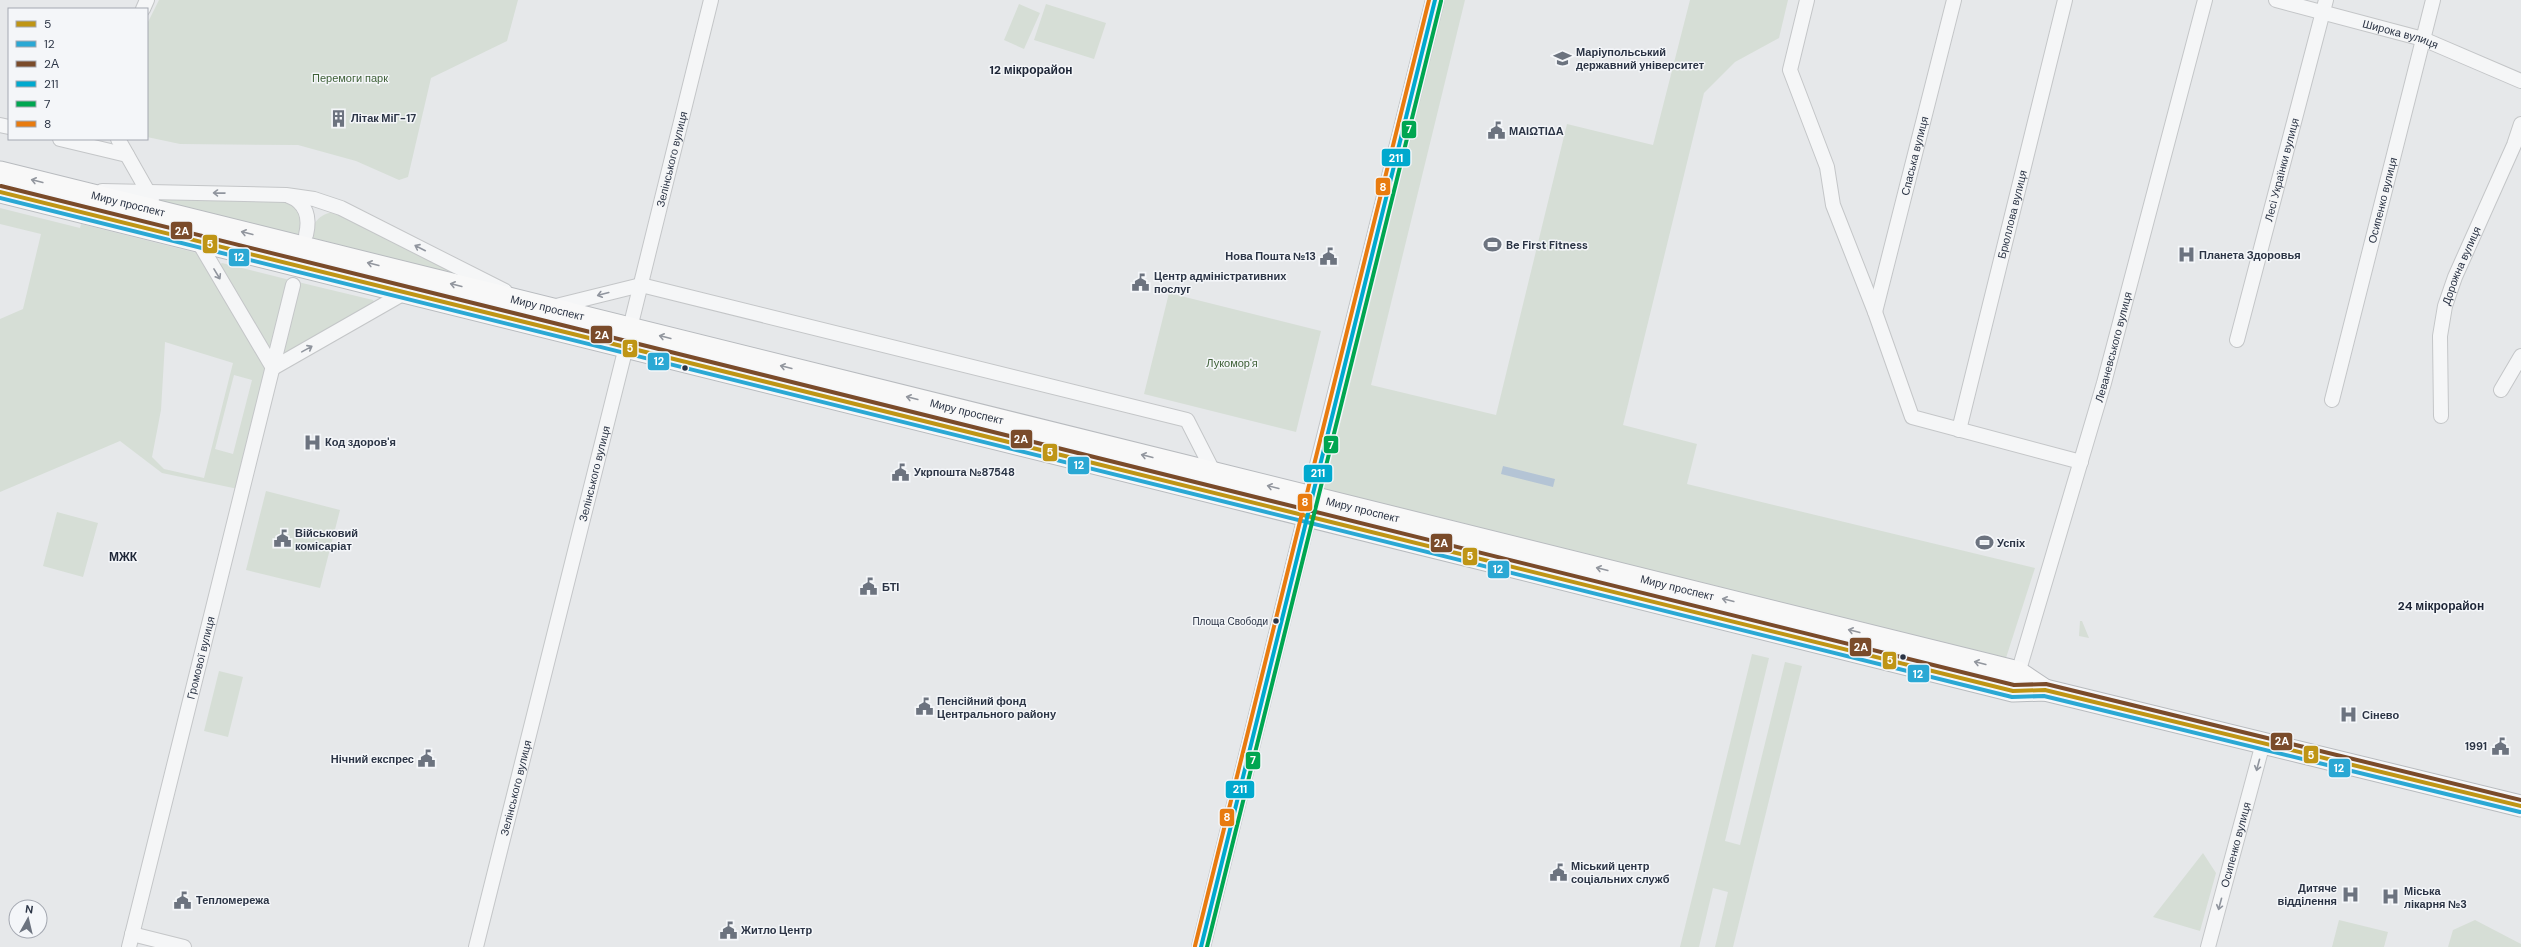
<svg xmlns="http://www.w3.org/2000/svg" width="2521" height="947" viewBox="0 0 2521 947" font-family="'DM Sans',sans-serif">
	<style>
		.green { fill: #d6ded6; fill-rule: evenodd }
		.water { fill: #b4c4d5 }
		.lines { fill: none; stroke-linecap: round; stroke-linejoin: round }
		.minor-casing { stroke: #c4c6c8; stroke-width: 16 }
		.major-casing { stroke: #c2c5c8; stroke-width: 20 }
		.highway-casing { stroke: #b8bbbf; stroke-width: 23 }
		.minor { stroke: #f5f6f7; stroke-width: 14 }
		.major { stroke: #f8f8f8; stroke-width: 18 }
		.highway { stroke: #f8f8f8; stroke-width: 21 }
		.bus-1-casing { stroke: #f4f6f9; stroke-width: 7 }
		.bus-2-casing { stroke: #f4f6f9; stroke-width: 7 }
		.bus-3-casing { stroke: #f4f6f9; stroke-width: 7 }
		.bus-4-casing { stroke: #f4f6f9; stroke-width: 7 }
		.bus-5-casing { stroke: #f4f6f9; stroke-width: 7 }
		.bus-6-casing { stroke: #f4f6f9; stroke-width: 7 }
		.bus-1 { stroke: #bf9515; stroke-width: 4 }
		.bus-2 { stroke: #2aa8d4; stroke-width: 4 }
		.bus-3 { stroke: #7a4b2a; stroke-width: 4 }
		.bus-4 { stroke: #00a9ce; stroke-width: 4 }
		.bus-5 { stroke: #00a651; stroke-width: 4 }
		.bus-6 { stroke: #e87b0f; stroke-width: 4 }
		.oneway { stroke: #92969e }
		.oneway2 { stroke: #90959e }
		.bus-dot { fill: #2b3445; stroke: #f4f6f9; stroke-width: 1.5 }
		.labels { text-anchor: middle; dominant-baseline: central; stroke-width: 3; stroke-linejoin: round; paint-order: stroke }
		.bus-label { font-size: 10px; fill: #2b3445; stroke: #f4f6f9; text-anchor: end }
		.street-label { font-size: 11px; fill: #2b3445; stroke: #f4f6f9 }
		.poi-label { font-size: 11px; font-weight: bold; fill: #2b3445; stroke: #f4f6f9; text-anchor: start }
		.park-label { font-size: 11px; fill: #3f6138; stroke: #f4f6f9 }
		.neighbourhood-label { font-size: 12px; font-weight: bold; fill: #1d2536; stroke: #f4f6f9 }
		.line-badge { stroke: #f4f6f9; stroke-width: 1.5 }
		.badge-label { font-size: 11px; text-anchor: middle; font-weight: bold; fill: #fff }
	</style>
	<rect width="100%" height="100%" fill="#e6e8ea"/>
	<path class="green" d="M159,0H518L507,41L431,78L408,177L399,180L356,161L298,145L180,144L147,137V24Z
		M1441,0H1465L1371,385L1496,415L1567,124L1653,145L1690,0H1788L1779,38L1735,62L1704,93L1623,425L1697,444L1687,484L2035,568L2005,661L1435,516L1433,520L1318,492Z
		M1019,4L1040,13L1024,49L1004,40Z
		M1046,4L1106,23L1094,59L1034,40Z
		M154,195L284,199L302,213L301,238L158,202Z
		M0,208L80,228L81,224L201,254L268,370L238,489L162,473L120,441L0,492V319L23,309L41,234L0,224ZM165,342L233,363L204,478L164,469L152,457L161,410ZM234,375L252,380L233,454L215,449Z
		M336,212L481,282L308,239C313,224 318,213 336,212Z
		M222,263L290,280L271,356L218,266Z
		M298,282L373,300L376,305L279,359Z
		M1169,293L1321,331L1296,432L1144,394Z
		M266,491L340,510L320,588L246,570Z
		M57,512L98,523L83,577L43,566Z
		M2080,621H2082L2089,638L2079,636Z
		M1752,654L1769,658L1725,841L1740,845L1785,662L1802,666L1733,947H1715L1728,892L1713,888L1699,947H1680Z
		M219,671L243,677L228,737L204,731Z
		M2203,853L2216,873L2200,931L2153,917Z
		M2339,920L2388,932L2384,947H2332Z
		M2475,920L2521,944V947H2448L2453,930Z"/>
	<path class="water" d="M1503,466L1555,479L1553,487L1501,474Z"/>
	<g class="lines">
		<defs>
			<g id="minor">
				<path d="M1807,0L1790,70L1827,167L1833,205L1875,312L1912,417L2081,462"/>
				<path id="s1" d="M2276,0L2423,39L2521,81"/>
				<path d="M143,9L147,0"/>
				<path d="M0,125L9,127"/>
				<path d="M60,139L127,155"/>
				<path d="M118,139L152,199"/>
				<path d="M102,191L286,195L314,199L341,208L505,291"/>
				<path d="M289,196C307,203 310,218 306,235"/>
				<path d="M198,241L273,368"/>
				<path d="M552,307L641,285L1187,420L1214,473"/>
				<path id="s2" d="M1875,312L1954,0"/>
				<path id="s3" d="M630,328L711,0"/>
				<path id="s4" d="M2237,340L2326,0"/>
				<path d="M273,368L406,292"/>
				<path d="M2501,390L2521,356"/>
				<path id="s5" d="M2332,400L2433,0"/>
				<path id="s6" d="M2441,416L2440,336L2445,306L2455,277L2514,145L2521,124"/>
				<path id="s7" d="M1959,430L2065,0"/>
				<path id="s8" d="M2016,680L2104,383L2205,0"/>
				<path d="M132,934L184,947"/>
				<path id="s9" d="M129,947L293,285"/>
				<path id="s10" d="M476,947L626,347"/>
				<path id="s11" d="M2208,947L2263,743"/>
			</g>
			<path id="major" d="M1311,497L1435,0
				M1201,947L1307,516"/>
			<g id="highway">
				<path id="s12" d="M0,172L1994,666L2018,672L2045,690"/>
				<path d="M0,192L1989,685L2013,691L2045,690L2521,806"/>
			</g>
		</defs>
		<use href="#minor" class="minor-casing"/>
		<use href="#major" class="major-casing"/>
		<use href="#highway" class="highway-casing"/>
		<use href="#minor" class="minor"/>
		<use href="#major" class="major"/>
		<use href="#highway" class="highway"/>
		<defs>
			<path id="bus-1" d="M0,192L2013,691L2045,690L2521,806"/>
			<path id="bus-2" d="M0,198L2012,697L2044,696L2520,812"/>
			<path id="bus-3" d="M1,186L2014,685L2046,684L2521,800"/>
			<path id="bus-4" d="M1201,947L1435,0"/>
			<path id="bus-5" d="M1207,947L1441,1"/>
			<path id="bus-6" d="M1195,946L1429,0"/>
		</defs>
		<use href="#bus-1" class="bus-1-casing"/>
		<use href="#bus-2" class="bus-2-casing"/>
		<use href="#bus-3" class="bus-3-casing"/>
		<use href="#bus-4" class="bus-4-casing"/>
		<use href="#bus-5" class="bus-5-casing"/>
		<use href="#bus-6" class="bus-6-casing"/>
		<use href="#bus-1" class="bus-1"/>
		<use href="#bus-2" class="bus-2"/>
		<use href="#bus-3" class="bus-3"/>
		<use href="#bus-4" class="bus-4"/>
		<use href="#bus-5" class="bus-5"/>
		<use href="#bus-6" class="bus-6"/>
	</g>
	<defs><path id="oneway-shaft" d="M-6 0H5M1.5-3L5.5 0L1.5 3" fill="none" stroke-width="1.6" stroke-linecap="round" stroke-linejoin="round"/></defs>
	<g class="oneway">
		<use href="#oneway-shaft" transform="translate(37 181) rotate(-166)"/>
		<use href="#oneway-shaft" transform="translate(247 233) rotate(-166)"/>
		<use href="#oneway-shaft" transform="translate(373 264) rotate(-166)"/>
		<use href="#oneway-shaft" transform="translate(456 285) rotate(-166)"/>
		<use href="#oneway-shaft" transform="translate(665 337) rotate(-166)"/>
		<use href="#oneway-shaft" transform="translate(786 367) rotate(-166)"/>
		<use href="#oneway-shaft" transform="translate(912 398) rotate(-166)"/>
		<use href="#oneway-shaft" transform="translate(1147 456) rotate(-166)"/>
		<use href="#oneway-shaft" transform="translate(1273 487) rotate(-166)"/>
		<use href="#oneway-shaft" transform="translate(1602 569) rotate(-166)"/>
		<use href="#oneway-shaft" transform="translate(1728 600) rotate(-166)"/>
		<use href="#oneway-shaft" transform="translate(1854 631) rotate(-166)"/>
		<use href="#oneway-shaft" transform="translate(1980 663) rotate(-166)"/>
	</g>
	<g class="oneway2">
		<use href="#oneway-shaft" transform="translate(219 193) rotate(-179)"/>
		<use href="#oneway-shaft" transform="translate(420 248) rotate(-153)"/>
		<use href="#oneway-shaft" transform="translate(217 274) rotate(59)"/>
		<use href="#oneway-shaft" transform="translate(603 294) rotate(165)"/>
		<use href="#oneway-shaft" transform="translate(307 349) rotate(-29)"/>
		<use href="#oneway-shaft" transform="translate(2258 765) rotate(105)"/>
		<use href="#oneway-shaft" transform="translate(2220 904) rotate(105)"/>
	</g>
	<defs>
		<symbol id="university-bare" viewBox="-9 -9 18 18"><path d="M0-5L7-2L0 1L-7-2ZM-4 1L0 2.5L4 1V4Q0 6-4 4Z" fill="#6c737f" stroke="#f4f6f9" stroke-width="2.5" paint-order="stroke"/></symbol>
		<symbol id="building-bare" viewBox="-9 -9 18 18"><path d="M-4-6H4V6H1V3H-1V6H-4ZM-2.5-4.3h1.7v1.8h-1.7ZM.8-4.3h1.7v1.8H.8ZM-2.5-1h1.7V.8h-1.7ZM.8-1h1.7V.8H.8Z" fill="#6c737f" stroke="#f4f6f9" stroke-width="2.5" paint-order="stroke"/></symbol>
		<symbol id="civic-bare" viewBox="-9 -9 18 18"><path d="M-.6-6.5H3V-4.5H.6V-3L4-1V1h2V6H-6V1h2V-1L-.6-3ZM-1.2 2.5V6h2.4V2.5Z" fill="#6c737f" stroke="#f4f6f9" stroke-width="2.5" paint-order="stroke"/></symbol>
		<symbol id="stadium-bare" viewBox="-9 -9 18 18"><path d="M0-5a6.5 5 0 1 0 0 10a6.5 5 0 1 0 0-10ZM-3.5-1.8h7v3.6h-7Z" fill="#6c737f" stroke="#f4f6f9" stroke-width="2.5" paint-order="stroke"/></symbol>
		<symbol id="hospital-bare" viewBox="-9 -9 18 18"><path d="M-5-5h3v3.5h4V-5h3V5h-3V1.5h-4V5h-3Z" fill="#6c737f" stroke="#f4f6f9" stroke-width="2.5" paint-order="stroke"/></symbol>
	</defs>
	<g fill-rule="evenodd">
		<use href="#university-bare" x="1550" y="46" width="25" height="25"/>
		<use href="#building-bare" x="326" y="106" width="25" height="25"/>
		<use href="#civic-bare" x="1484" y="118" width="25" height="25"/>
		<use href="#stadium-bare" x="1480" y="232" width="25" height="25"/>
		<use href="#hospital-bare" x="2174" y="242" width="25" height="25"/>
		<use href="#civic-bare" x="1316" y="244" width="25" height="25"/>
		<use href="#civic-bare" x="1128" y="270" width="25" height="25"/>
		<use href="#hospital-bare" x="300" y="430" width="25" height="25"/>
		<use href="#civic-bare" x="888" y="460" width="25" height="25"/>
		<use href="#civic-bare" x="270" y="526" width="25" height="25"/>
		<use href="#stadium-bare" x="1972" y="530" width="25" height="25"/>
		<use href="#civic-bare" x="856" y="574" width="25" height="25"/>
		<use href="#civic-bare" x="912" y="694" width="25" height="25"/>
		<use href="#hospital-bare" x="2336" y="702" width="25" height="25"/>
		<use href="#civic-bare" x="2488" y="734" width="25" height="25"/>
		<use href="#civic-bare" x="414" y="746" width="25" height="25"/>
		<use href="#civic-bare" x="1546" y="860" width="25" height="25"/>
		<use href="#hospital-bare" x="2338" y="882" width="25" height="25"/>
		<use href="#hospital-bare" x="2378" y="884" width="25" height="25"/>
		<use href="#civic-bare" x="170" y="888" width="25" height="25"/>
		<use href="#civic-bare" x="716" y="918" width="25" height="25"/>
	</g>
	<g class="bus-dot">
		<circle cx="685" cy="368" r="3.5"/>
		<circle cx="1276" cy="621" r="3.5"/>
		<circle cx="1903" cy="657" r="3.5"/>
	</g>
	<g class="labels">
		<g class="bus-label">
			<text x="1268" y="621">Площа Свободи</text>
		</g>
		<g class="street-label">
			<text stroke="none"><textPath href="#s1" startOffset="129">Широка вулиця</textPath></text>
			<text stroke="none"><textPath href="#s2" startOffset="161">Спаська вулиця</textPath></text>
			<text stroke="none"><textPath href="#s3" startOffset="174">Зелінського вулиця</textPath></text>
			<text stroke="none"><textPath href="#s4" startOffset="176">Лесі Українки вулиця</textPath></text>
			<text stroke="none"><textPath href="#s5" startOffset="206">Осипенко вулиця</textPath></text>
			<text stroke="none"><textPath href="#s12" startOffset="132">Миру проспект</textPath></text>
			<text stroke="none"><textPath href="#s7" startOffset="222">Брюллова вулиця</textPath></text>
			<text stroke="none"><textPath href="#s6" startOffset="154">Дорожна вулиця</textPath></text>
			<text stroke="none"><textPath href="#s12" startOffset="564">Миру проспект</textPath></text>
			<text stroke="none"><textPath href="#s8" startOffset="347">Леваневського вулиця</textPath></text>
			<text stroke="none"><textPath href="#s12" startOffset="996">Миру проспект</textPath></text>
			<text stroke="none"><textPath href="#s10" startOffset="488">Зелінського вулиця</textPath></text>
			<text stroke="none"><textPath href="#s12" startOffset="1404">Миру проспект</textPath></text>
			<text stroke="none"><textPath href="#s12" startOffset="1728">Миру проспект</textPath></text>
			<text stroke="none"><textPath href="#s9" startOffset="298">Громової вулиця</textPath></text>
			<text stroke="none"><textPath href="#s10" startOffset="164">Зелінського вулиця</textPath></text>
			<text stroke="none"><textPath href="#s11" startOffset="106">Осипенко вулиця</textPath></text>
		</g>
		<g class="poi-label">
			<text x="1576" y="52">Маріупольський<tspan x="1576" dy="13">державний університет</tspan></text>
			<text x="351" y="118">Літак МіГ-17</text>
			<text x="1509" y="131">ΜΑΙΩΤΙΔΑ</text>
			<text x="1506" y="245">Be First Fitness</text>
			<text x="2199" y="255">Планета Здоровья</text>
			<text x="1316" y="256" text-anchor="end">Нова Пошта №13</text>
			<text x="1154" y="276">Центр адміністративних<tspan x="1154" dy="13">послуг</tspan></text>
			<text x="325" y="442">Код здоров'я</text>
			<text x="914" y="472">Укрпошта №87548</text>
			<text x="295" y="533">Військовий<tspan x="295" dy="13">комісаріат</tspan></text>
			<text x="1997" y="543">Успіх</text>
			<text x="882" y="587">БТІ</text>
			<text x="937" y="701">Пенсійний фонд<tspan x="937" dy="13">Центрального району</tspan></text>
			<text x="2362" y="715">Сінево</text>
			<text x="2487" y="746" text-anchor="end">1991</text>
			<text x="414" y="759" text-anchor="end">Нічний експрес</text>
			<text x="1571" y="866">Міський центр<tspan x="1571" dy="13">соціальних служб</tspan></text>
			<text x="2337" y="888" text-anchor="end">Дитяче<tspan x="2337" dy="13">відділення</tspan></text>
			<text x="2404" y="891">Міська<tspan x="2404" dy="13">лікарня №3</tspan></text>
			<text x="196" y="900">Тепломережа</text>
			<text x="741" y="930">Житло Центр</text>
		</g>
		<g class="park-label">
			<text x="350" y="78">Перемоги парк</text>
			<text x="1232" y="363">Лукомор'я</text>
		</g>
		<g class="neighbourhood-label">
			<text x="1031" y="70">12 мікрорайон</text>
			<text x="123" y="557">МЖК</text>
			<text x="2441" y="606">24 мікрорайон</text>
		</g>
	</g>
	<g class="line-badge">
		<rect x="1401" y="120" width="16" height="19" rx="4" fill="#00a651"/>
		<rect x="1381" y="148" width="30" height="19" rx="4" fill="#00a9ce"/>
		<rect x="1375" y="177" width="16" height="19" rx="4" fill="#e87b0f"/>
		<rect x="170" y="221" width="23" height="19" rx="4" fill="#7a4b2a"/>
		<rect x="202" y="234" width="16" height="20" rx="4" fill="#bf9515"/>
		<rect x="228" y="248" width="22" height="19" rx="4" fill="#2aa8d4"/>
		<rect x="590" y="325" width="23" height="19" rx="4" fill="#7a4b2a"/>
		<rect x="622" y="339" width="16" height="19" rx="4" fill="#bf9515"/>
		<rect x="647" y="352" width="23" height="19" rx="4" fill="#2aa8d4"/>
		<rect x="1010" y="429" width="23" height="20" rx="4" fill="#7a4b2a"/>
		<rect x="1323" y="435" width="16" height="19" rx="4" fill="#00a651"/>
		<rect x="1042" y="443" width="16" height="19" rx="4" fill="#bf9515"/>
		<rect x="1067" y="456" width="23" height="19" rx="4" fill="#2aa8d4"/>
		<rect x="1303" y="464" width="30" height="19" rx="4" fill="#00a9ce"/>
		<rect x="1297" y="493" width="16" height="19" rx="4" fill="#e87b0f"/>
		<rect x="1430" y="533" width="23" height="20" rx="4" fill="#7a4b2a"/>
		<rect x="1462" y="547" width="16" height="19" rx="4" fill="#bf9515"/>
		<rect x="1487" y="560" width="23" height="19" rx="4" fill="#2aa8d4"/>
		<rect x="1849" y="637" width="23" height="20" rx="4" fill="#7a4b2a"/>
		<rect x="1882" y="651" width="15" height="19" rx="4" fill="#bf9515"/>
		<rect x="1907" y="664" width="23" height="19" rx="4" fill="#2aa8d4"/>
		<rect x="2270" y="732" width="23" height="19" rx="4" fill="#7a4b2a"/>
		<rect x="2303" y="745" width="16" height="19" rx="4" fill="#bf9515"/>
		<rect x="1245" y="751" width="16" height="19" rx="4" fill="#00a651"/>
		<rect x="2328" y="758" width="23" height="20" rx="4" fill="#2aa8d4"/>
		<rect x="1225" y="780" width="30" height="19" rx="4" fill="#00a9ce"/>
		<rect x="1219" y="808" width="16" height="19" rx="4" fill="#e87b0f"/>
	</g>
	<g class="badge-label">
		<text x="1409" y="133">7</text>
		<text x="1396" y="162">211</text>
		<text x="1383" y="191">8</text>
		<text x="182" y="235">2А</text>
		<text x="210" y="248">5</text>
		<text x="239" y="261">12</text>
		<text x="602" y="339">2А</text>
		<text x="630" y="352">5</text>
		<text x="659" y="365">12</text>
		<text x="1021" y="443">2А</text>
		<text x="1331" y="449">7</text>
		<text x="1050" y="456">5</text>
		<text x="1079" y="469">12</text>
		<text x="1318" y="477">211</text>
		<text x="1305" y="506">8</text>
		<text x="1441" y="547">2А</text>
		<text x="1470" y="560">5</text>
		<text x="1498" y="573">12</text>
		<text x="1861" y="651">2А</text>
		<text x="1890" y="664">5</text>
		<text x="1918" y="678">12</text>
		<text x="2282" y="745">2А</text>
		<text x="2311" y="759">5</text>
		<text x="1253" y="764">7</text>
		<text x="2339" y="772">12</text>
		<text x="1240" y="793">211</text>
		<text x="1227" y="821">8</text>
	</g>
	<rect x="8" y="8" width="140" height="132" fill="#f4f6f9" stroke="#a4a8b1"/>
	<rect x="16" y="21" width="20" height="6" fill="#bf9515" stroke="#a4a8b1"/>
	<text x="44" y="28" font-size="12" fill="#2b3445">5</text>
	<rect x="16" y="41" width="20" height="6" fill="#2aa8d4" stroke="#a4a8b1"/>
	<text x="44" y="48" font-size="12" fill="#2b3445">12</text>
	<rect x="16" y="61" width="20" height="6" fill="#7a4b2a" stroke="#a4a8b1"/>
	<text x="44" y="68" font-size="12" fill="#2b3445">2А</text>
	<rect x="16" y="81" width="20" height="6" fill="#00a9ce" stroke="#a4a8b1"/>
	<text x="44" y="88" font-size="12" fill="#2b3445">211</text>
	<rect x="16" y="101" width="20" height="6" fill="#00a651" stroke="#a4a8b1"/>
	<text x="44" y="108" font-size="12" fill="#2b3445">7</text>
	<rect x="16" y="121" width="20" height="6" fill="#e87b0f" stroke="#a4a8b1"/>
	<text x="44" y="128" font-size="12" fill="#2b3445">8</text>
	<g transform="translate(28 919) rotate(8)"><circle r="19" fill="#f4f6f9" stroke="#a4a8b1"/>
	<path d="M0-3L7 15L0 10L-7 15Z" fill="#6c737f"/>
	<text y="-6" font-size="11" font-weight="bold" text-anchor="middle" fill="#2b3445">N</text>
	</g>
</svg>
